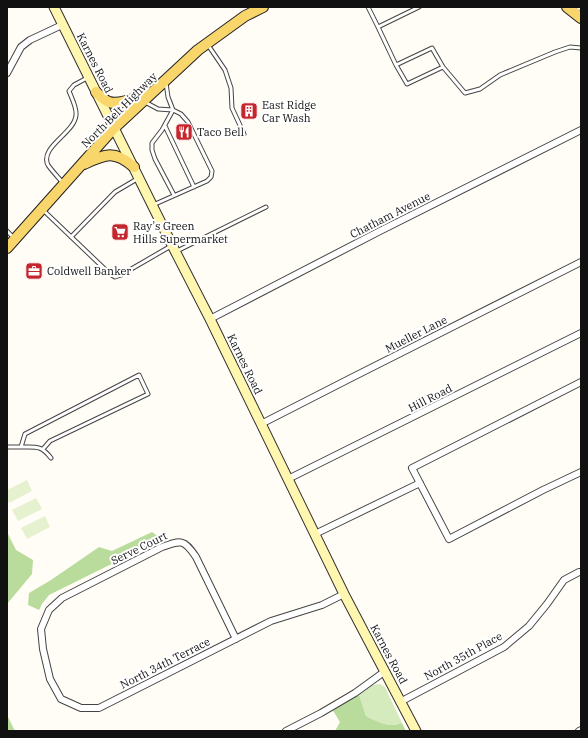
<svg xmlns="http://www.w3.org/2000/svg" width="588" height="738" viewBox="0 0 588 738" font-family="'IBM Plex Serif',serif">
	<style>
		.green { fill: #d5ebbd }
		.forest { fill: #b9dc9c }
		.pitch { fill: #e6f2cf }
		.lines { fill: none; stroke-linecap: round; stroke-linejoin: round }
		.lane-casing { stroke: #444; stroke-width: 5 }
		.street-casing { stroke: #444; stroke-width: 8 }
		.secondary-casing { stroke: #333; stroke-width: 11 }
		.primary-casing { stroke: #222; stroke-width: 12 }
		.lane { stroke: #fff; stroke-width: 3 }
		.street { stroke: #fff; stroke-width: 6 }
		.secondary { stroke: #fff6b0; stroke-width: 9 }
		.primary { stroke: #f9d66b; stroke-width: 10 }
		.labels { text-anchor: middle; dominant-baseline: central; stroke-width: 4; stroke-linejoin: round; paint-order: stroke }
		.street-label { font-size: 11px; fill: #111; stroke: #fff }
		.poi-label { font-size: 11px; fill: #111; stroke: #fff; text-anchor: start }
	</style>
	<rect width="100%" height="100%" fill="#fffdf5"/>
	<path class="green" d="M380,684L385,687L402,723C388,728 378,722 366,716L359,695L373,685Z"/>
	<path class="forest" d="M7,532L16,550L33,560L32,574L7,604Z
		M152,532L162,539L49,595L42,604L39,610L28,605L29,593L51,580L99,547L112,551Z
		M359,695L366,716C378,722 388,728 402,723L406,731H335L340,722L332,709Z
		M7,715L15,731H7Z"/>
	<path class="pitch" d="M27,480L32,491L9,503L7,500V490Z
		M36,498L42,509L18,521L12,510Z
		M45,516L50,527L27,539L21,528Z"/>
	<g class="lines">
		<defs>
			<path id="lane" d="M368,7L378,27L419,7
				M576,12L580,7
				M378,27L396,65L407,84L443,67L432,48L396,65
				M208,45L225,70L231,88L232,108L244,134
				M443,67L465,93L480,89L500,75L555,52L570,47L581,48
				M166,83L168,97L173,110L162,130L152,143V150L155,159L174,195
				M145,102L158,109L173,110L181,114L188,122L212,171L211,177L207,181L153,205
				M165,126L194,187
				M62,182C58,177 52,171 48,165C39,147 75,133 76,115C77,108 72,99 69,91L74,85L87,78
				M43,210L110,274L115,277L121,275L171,246
				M7,231L14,238
				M71,237L115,192L137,179
				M177,251L266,207
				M7,447H21L25,434L139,375L148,394L50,441L43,449
				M21,447C36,447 41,445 51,458"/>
			<path id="street" d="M7,73L21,47L30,40L62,25
				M210,319L378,232L581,130
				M581,382L412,468L449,539L543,490L581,472
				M261,424L351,378L581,262
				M288,479L581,333
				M315,534L420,483
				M236,639L196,557C184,539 181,540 162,547L62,598L49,610L41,629L43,649L50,679L61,699L81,708H99L271,621L322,605L344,594
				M400,702L504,647L529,626L547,604L564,580L579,572H581
				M286,731L321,713L355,693L384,672
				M579,731L581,730"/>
			<path id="secondary" d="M54,7L172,245L210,319L344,594L416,731"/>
			<path id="primary" d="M567,7L581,18
				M96,92C100,96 104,100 109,102C120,106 139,96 150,93
				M84,164C106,154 114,150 134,167
				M7,248L114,128L198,50L245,16L263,7"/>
		</defs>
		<use href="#lane" class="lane-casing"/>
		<use href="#street" class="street-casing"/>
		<use href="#secondary" class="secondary-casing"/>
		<use href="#primary" class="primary-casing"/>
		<use href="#lane" class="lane"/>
		<use href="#street" class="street"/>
		<use href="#secondary" class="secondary"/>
		<use href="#primary" class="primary"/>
	</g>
	<defs>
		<symbol id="building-square" viewBox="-11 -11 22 22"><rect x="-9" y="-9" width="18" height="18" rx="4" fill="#c4262e" stroke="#fff"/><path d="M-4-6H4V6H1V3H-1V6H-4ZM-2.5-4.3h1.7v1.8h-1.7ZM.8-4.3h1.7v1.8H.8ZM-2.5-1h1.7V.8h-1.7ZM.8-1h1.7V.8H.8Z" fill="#fff"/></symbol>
		<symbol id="restaurant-square" viewBox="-11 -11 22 22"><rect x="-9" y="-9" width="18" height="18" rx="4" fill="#c4262e" stroke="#fff"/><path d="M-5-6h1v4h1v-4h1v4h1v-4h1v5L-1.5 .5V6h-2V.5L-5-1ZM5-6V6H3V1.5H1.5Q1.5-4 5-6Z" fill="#fff"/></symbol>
		<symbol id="supermarket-square" viewBox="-11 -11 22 22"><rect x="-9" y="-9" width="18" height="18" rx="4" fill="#c4262e" stroke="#fff"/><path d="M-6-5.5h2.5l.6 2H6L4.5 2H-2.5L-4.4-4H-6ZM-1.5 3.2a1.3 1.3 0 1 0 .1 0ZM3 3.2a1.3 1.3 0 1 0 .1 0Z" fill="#fff"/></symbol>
		<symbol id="office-square" viewBox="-11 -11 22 22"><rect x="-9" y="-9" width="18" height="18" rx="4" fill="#c4262e" stroke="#fff"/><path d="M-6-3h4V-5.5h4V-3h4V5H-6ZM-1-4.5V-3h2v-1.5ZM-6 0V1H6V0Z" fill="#fff"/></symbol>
	</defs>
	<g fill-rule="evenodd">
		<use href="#building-square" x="239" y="101" width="20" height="20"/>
		<use href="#restaurant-square" x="174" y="122" width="20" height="20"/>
		<use href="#supermarket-square" x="110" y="222" width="20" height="20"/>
		<use href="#office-square" x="24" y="261" width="20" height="20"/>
	</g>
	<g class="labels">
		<g class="street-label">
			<text transform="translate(95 63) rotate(63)">Karnes Road</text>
			<text transform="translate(119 110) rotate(-45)">North Belt Highway</text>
			<text transform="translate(390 215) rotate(-27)">Chatham Avenue</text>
			<text transform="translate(416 334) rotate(-27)">Mueller Lane</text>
			<text transform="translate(245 364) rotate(64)">Karnes Road</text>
			<text transform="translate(430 398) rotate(-27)">Hill Road</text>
			<text transform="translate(139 548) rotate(-26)">Serve Court</text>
			<text transform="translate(389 654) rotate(62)">Karnes Road</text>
			<text transform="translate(463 656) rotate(-29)">North 35th Place</text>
			<text transform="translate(165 663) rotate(-27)">North 34th Terrace</text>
		</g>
		<g class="poi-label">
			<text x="262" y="105">East Ridge<tspan x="262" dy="13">Car Wash</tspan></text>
			<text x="197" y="132">Taco Bell</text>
			<text x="133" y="226">Ray's Green<tspan x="133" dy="13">Hills Supermarket</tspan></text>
			<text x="47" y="271">Coldwell Banker</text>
		</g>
	</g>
	<rect width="588" height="738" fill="none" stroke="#111111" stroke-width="16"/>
</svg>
